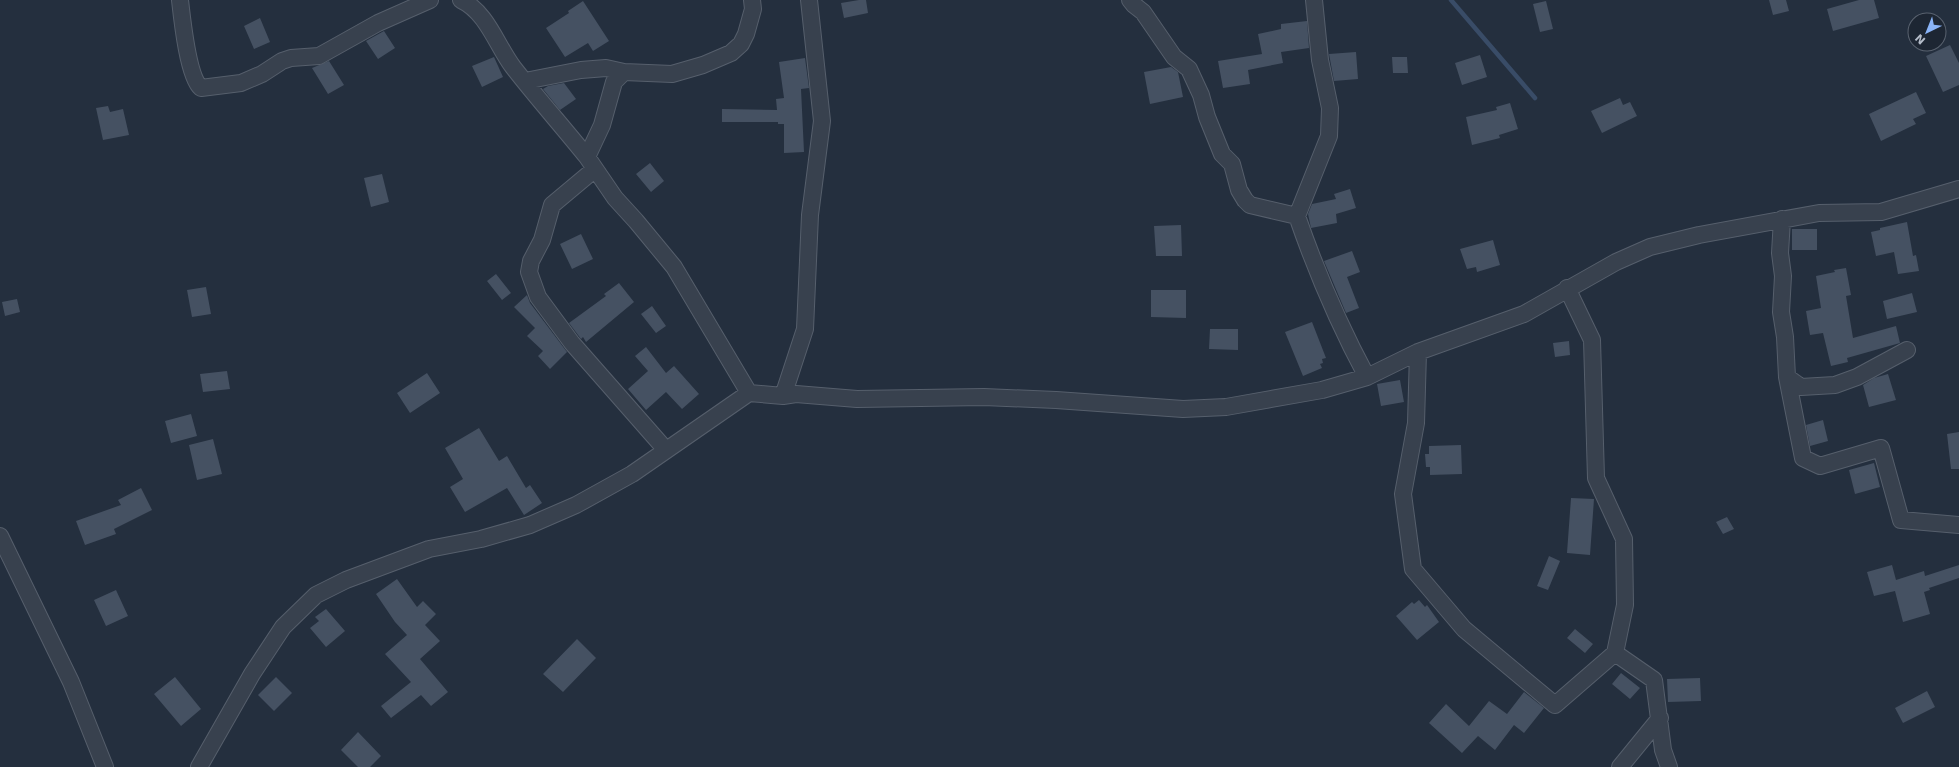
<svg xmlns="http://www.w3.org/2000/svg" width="1959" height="767" viewBox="0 0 1959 767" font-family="'DejaVu Sans',sans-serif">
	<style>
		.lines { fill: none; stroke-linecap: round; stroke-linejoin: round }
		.stream { stroke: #394c67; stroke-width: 4.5 }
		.building { fill: #455162 }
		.minor-casing { stroke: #565f6c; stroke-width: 18 }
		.minor { stroke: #38414e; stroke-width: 16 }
	</style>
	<rect width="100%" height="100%" fill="#242f3e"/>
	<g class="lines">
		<path class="stream" d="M1451,0L1535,98"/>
	</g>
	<path class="building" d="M859,0H866L868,13L844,18L841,3Z
		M1769,0H1786L1789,11L1773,15Z
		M1859,0H1874L1879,18L1833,31L1827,9Z
		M583,1L609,41L593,51L588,43L565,57L546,28L569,13L568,11Z
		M1546,1L1553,29L1540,32L1533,4Z
		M260,18L270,42L254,49L244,26Z
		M1307,21L1309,48L1281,52L1283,63L1248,70L1250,84L1223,88L1218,61L1262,54L1258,34L1281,29V24Z
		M384,31L395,48L378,59L366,41Z
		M1950,45L1959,63V85L1943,92L1926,56Z
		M1356,52L1358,79L1334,81L1329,54Z
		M1480,55L1487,77L1462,85L1455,63Z
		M494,57L503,77L482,87L472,66Z
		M1392,57H1407L1408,73H1393Z
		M805,58L809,88L801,89L804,152L784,153V124H778V122H722V109L777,110L776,99L784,98L779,62Z
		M329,61L344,85L328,94L312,68Z
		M1171,67L1178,72L1183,97L1150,104L1144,72Z
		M564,83L576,99L560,110L543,89L548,86Z
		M1916,92L1926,113L1913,119L1916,124L1881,141L1869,114Z
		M1620,98L1623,105L1630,102L1637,116L1602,133L1591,111Z
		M1510,103L1518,129L1499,135L1500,138L1472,145L1466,117L1497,110L1496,107Z
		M108,106L110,112L123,109L129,135L103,140L96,108Z
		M650,163L664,181L651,192L636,174Z
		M382,174L389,202L371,207L364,178Z
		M1350,189L1356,208L1336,214L1337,223L1311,228L1308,214L1312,204L1336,199L1334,194Z
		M1907,222L1913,256L1916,255L1919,271L1898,274L1894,252L1876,256L1871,232L1880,230V228Z
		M1181,225L1182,256H1156L1154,226Z
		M1792,229H1817V250H1792Z
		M581,234L593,259L572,269L560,244Z
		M1493,240L1500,265L1477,272L1476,267L1467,269L1460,249Z
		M1352,251L1360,272L1347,277L1359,308L1346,313L1324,261Z
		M1846,268L1851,295L1846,296L1853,338L1896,326L1900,343L1847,358L1848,362L1831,366L1823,333L1810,335L1806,311L1821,308L1816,276L1835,272L1834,270Z
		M496,274L511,293L502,300L487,281Z
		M619,283L634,302L586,342L583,337L581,339L569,323L606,296L604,294Z
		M206,287L211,314L192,317L187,290Z
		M1151,290H1186V318L1151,317Z
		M1912,293L1917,312L1887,319L1883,301Z
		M527,295L530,303L567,352L550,369L538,356L543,351L527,336L535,328L514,307Z
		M17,299L20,312L5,316L2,302Z
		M652,306L666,326L656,333L641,314Z
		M1312,322L1326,358L1322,359L1323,363L1320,364L1322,368L1303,376L1285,332Z
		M1210,329H1238V350L1209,349Z
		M1569,341L1570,355L1555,357L1553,343Z
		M646,347L666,373L674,366L699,394L682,409L666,392L646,410L628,389L648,371L635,356Z
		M227,371L230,389L203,392L200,374Z
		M427,373L440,393L410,413L397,393Z
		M1888,374L1896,400L1869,407L1863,385L1874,378Z
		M1400,380L1404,402L1381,406L1377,384Z
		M191,414L197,436L171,443L165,421Z
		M1823,420L1828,441L1810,446L1806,425Z
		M479,428L499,461L507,456L526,488L530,485L542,503L524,515L507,488L465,512L450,487L463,479L445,448Z
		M1959,432V469H1951L1947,434Z
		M213,439L222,474L197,480L189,445Z
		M1461,445L1462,474L1430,475V467H1426L1425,454H1429V446Z
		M1874,463L1880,487L1855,494L1849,470Z
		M141,488L152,510L114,529L116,534L85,545L76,521L121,505L118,500Z
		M1571,498L1594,499L1590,555L1567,553Z
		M1727,517L1734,529L1723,534L1716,522Z
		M1549,556L1560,561L1548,590L1537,586Z
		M1892,565L1896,580L1924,571L1925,576L1959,565V578L1929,588L1930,590L1924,592L1930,614L1903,622L1895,591L1874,596L1867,572Z
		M397,579L417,607L423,601L436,614L425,625L440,641L420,659L448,692L431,706L421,695L391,718L381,706L411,682L385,654L407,635L395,622L376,594Z
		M116,590L128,616L106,626L94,600Z
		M1419,600L1425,607L1427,605L1439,622L1417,640L1396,616L1412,602L1414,604Z
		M326,609L345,631L326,647L310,628L319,621L315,617Z
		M1575,629L1593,644L1585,653L1567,638Z
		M577,639L596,658L563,692L543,674Z
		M1621,673L1640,688L1630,699L1612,684Z
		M175,677L201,709L181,726L154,694Z
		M276,677L292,693L274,711L258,695Z
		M1700,678L1701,701L1668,702L1667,679Z
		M1927,691L1935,707L1903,723L1895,708Z
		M1524,692L1544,708L1524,733L1514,725L1495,750L1478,736L1462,753L1429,723L1446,704L1469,726L1489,701L1507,714Z
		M358,732L381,756L370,767H358L341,750Z"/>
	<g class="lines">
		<defs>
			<path id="minor" d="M180,0C182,18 188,77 201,88L241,83L262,74L282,61L291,58L319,56L378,23L430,0
				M461,0C487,12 497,46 513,67C537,98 563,127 587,157
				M1130,0L1134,5L1143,12L1174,57L1189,69L1201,95L1207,117L1222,154L1232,164L1239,190L1245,200L1250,205L1297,216C1316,271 1339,325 1367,377
				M525,81L581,70L606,68L624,72
				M595,169L552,205L542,240L531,261L529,272L538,297L572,343L666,450
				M1297,216L1329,136L1330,108L1320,60L1314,0
				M1782,219L1780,253L1783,276L1781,312L1785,337L1787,377L1801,387L1835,385L1857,377L1907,350
				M1567,288L1592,340L1596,478L1624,539L1625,605L1615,653L1654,680L1663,750L1669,767
				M1418,352L1416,423L1403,494L1413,569L1464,629L1555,705L1615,653
				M1787,377L1803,458L1820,466L1881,448L1901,520L1959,525
				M749,393L674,267L636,221L615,198L587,157L602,125L614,82L624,72L672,74L703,65L731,53L741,44L746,34L753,9L752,0
				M783,396L805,329L810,215L822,121L809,0
				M0,536L71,682L105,767
				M199,767L252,674L283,627L316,595L346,580L429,549L481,539L530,525L576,505L632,474L749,393L783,396L796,394L857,399L984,397L1056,400L1183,409L1226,407L1322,390L1367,377L1418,352L1524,314L1616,262L1650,247L1699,235L1819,213L1881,212L1959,189
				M1620,767L1660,718"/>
		</defs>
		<use href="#minor" class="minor-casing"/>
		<use href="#minor" class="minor"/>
	</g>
	<g transform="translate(1927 32) rotate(223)"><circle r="19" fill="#1d2633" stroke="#59626f"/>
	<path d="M0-3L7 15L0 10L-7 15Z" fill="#8ab4f8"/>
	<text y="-6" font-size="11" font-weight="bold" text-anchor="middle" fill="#b4bcc9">N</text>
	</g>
</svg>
